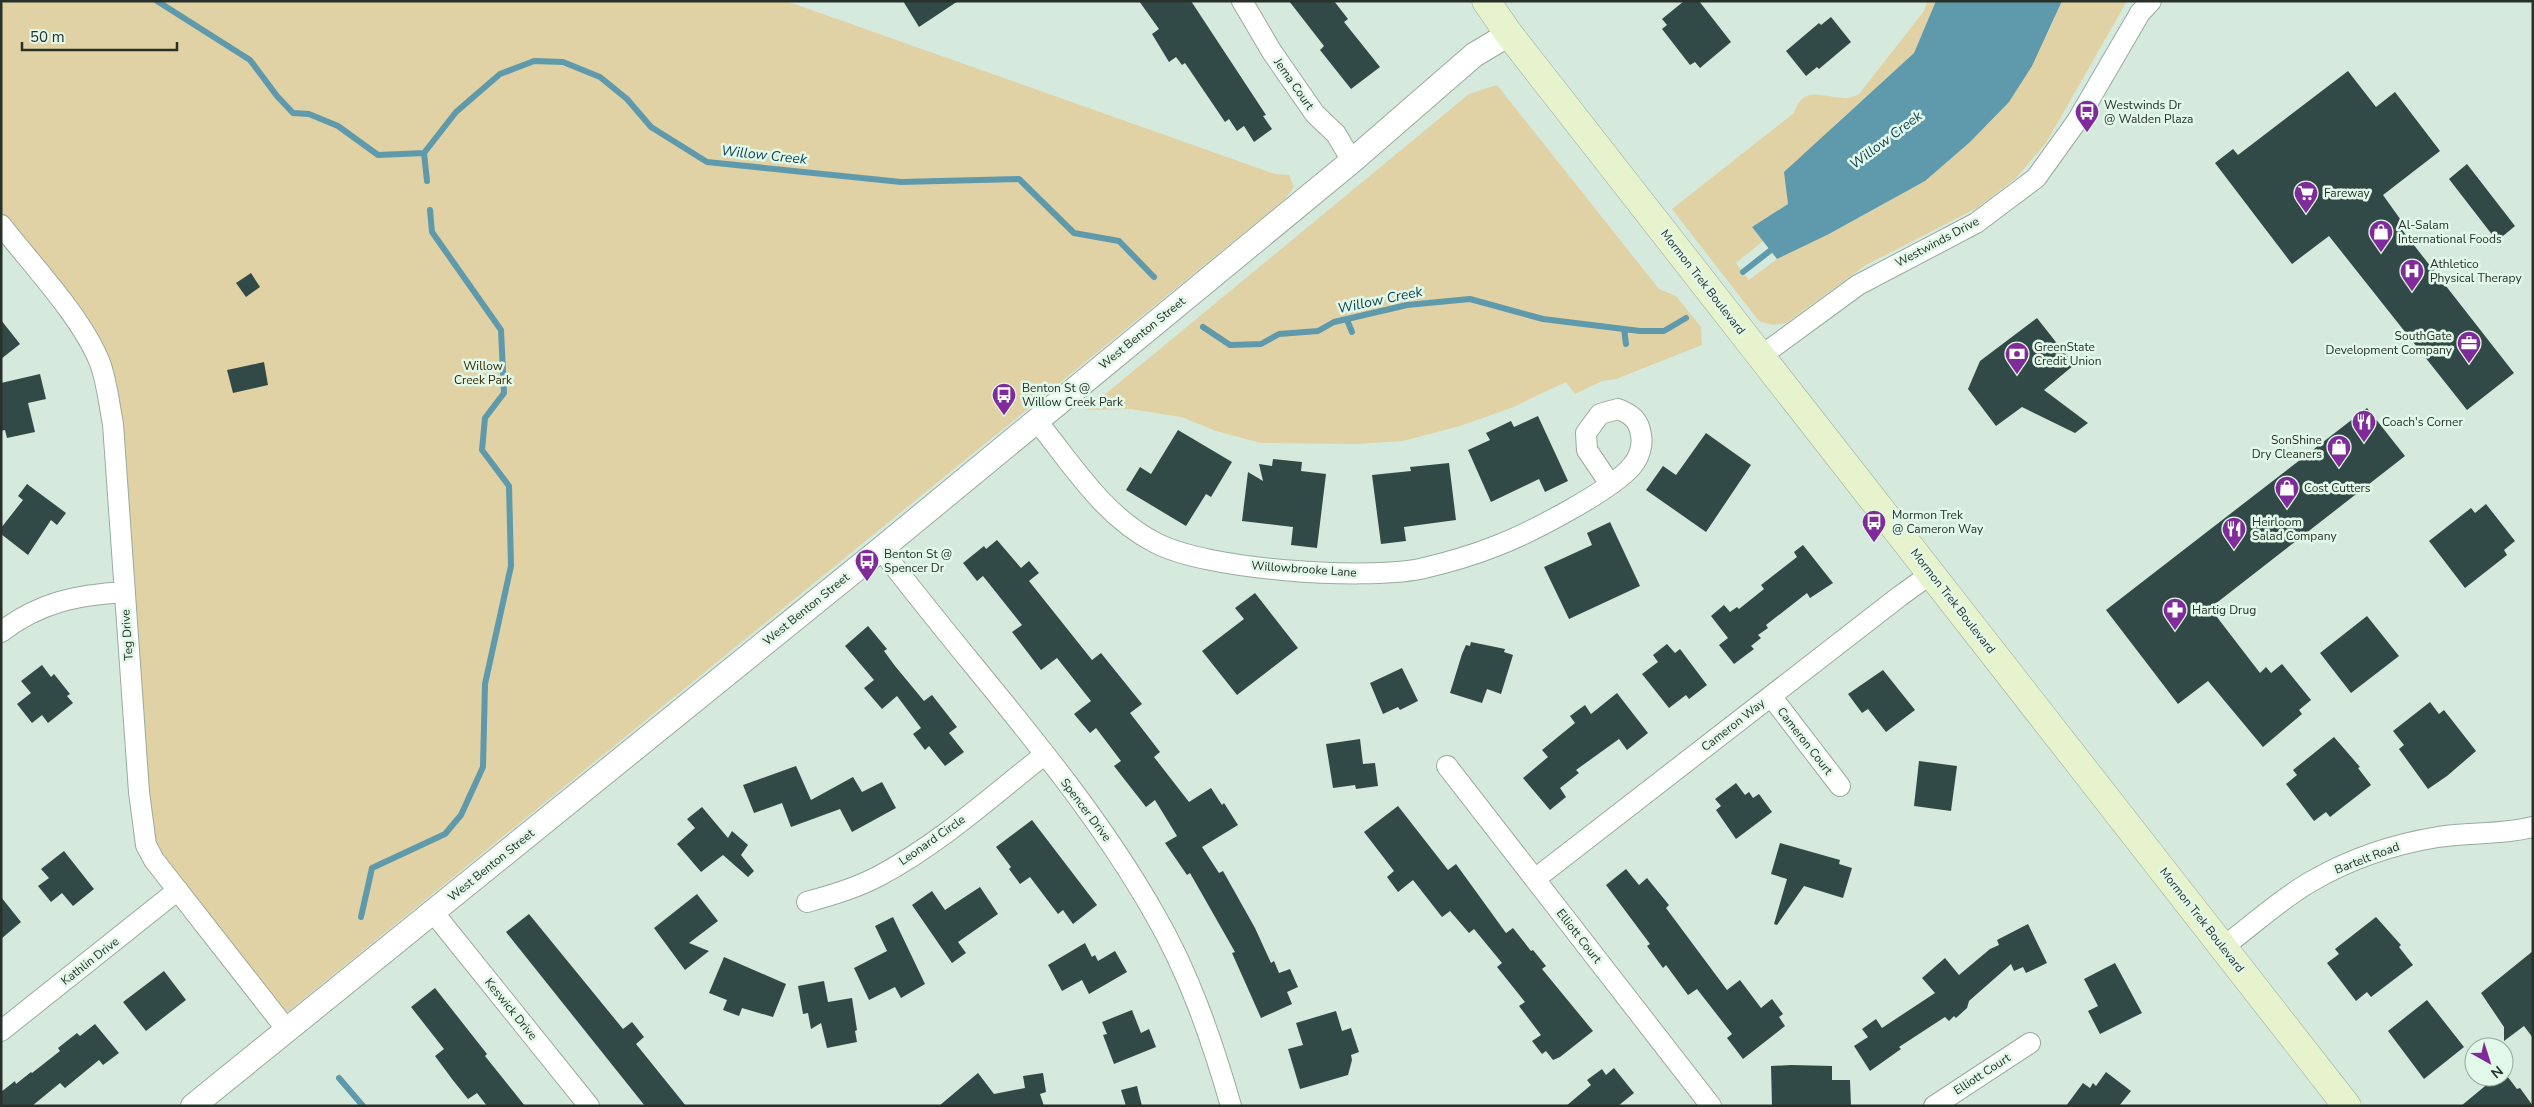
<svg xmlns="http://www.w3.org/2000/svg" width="2534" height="1107" viewBox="0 0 2534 1107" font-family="'Nunito Sans',sans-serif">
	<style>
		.green { fill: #e0d2a4 }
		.water { fill: #5f99ac }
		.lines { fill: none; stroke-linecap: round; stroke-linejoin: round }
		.stream { stroke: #5f99ac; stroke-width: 6 }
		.building { fill: #324a47 }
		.minor-casing { stroke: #97ac9e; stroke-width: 22 }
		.tertiary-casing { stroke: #97ac9e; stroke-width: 26 }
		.secondary-casing { stroke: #97ac9e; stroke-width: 29 }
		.minor { stroke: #fff; stroke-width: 20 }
		.tertiary { stroke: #fff; stroke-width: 24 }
		.secondary { stroke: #e7f3cc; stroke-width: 28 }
		.labels { text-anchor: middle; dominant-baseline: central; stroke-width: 5; stroke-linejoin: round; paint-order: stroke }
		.street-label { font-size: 12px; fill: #28302a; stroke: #e2f8e9 }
		.poi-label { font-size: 12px; fill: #28302a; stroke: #e2f8e9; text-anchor: start }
		.park-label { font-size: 12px; fill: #362a01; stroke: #e2f8e9 }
		.water-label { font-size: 14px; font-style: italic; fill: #104453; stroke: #e2f8e9 }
	</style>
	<rect width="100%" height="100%" fill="#d5eadc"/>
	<path class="green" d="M1,1H786L1275,174L1289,175L1294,187L1284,200L279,1019L154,860L101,365L1,225Z
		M1927,1H1936L1914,53L1838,122L1788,204L1752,227L1763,241L1736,263L1749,280L1777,259L1829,234L1925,181L2048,33L2062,1H2127L2046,143L2016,178L1977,208L1866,265L1786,323L1772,325L1759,321L1672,209L1794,113C1803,85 1821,97 1843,98C1849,99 1854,96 1859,94L1924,11Z
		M1497,85L1659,289L1676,296L1701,327L1702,345L1616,379L1602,381L1575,394L1566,382L1511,408L1460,426L1403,441L1355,444L1261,443L1216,431L1181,417L1131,409L1086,410L1469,94Z"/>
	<path class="water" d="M1936,1H2062L2032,66L2009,102L1970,142L1925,181L1829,234L1777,259L1752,227L1788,204L1784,172L1914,53Z"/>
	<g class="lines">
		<path class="stream" d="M157,1L250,60L277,96L293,113L309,114L338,126L378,155L424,153L456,112L500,74L534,61L563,62L600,77L627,99L651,127L707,162L901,182L1019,179L1074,233L1119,241L1154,277
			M424,153L427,181
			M1743,272L1776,246
			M1347,320L1352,332
			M1203,327L1230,345L1261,344L1279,334L1318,331L1334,322L1407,305L1470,299L1543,319L1640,331H1664L1686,318
			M1624,329L1626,344
			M361,917L372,868L445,834L461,815L483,767L485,684L511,566L509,486L482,450L485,418L504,393L501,330L432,232L430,210
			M339,1078L363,1106"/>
	</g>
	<path class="building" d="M903,1H958L919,27Z
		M1139,1H1191L1266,115L1263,116L1272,129L1254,142L1244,126L1237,131L1229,119L1225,122L1185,63L1182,65L1176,57L1169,62L1152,34L1159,29Z
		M1289,1H1334L1348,19L1344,22L1380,67L1351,89L1320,50L1324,46Z
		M1684,1H1699L1731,42L1700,68L1695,62L1690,65L1662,29L1667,25L1662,19Z
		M1831,17L1851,42L1819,69L1817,67L1806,76L1786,51L1819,23L1821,25Z
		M2348,71L2376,107L2395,92L2440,151L2383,195L2403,223L2399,226L2514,373L2467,410L2329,236L2292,264L2215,163L2233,149L2238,155Z
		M2467,164L2515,226L2497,241L2449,179Z
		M251,273L260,287L246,297L236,283Z
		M2037,318L2074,365L2044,390L2088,423L2075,433L2022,407L1996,426L1968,389L1980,361Z
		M1,320L20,344L1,359Z
		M264,362L268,385L233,393L227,370Z
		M40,374L46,399L28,403L35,432L7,438L5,430L1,431V383Z
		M2367,408L2405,456L2210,608L2260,673L2266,667L2271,673L2282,664L2311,700L2299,710L2302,714L2263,747L2208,681L2178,704L2106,610Z
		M1538,416L1568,481L1545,492L1539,479L1491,502L1468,450L1490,440L1486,433L1511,421L1514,427Z
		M1178,430L1232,462L1211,497L1206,494L1186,526L1126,490L1140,467L1151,474Z
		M1706,433L1751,465L1706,532L1646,490L1663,466L1676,475Z
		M1273,459L1302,462L1301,471L1326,474L1317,548L1291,545L1293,527L1242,521L1248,472L1263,481L1259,464L1272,466Z
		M1449,463L1456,520L1404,527L1406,541L1381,544L1372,475L1411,471L1410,467Z
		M27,484L66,513L57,525L51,520L28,555L1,534V528L23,500L18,496Z
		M2486,504L2515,541L2504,550L2507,555L2465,588L2429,541L2471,508L2475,513Z
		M1610,522L1640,586L1569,619L1544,567L1592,545L1587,533Z
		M997,540L1021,568L1029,561L1039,573L1029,581L1092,660L1101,653L1142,704L1130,713L1160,752L1154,757L1189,802L1211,788L1222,805L1224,803L1238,825L1202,847L1219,873L1223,871L1255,928L1271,963L1274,961L1279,973L1290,969L1298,987L1287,992L1292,1004L1261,1018L1232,953L1235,952L1190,873L1187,875L1165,843L1177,836L1155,800L1146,807L1114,766L1121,761L1096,728L1090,733L1074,714L1091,701L1057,658L1041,670L1012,632L1022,625L983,576L977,581L963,563L984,546L986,549Z
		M1803,545L1833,583L1810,598L1807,593L1766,625L1768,628L1758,635L1761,638L1751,646L1754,649L1734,664L1719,645L1728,638L1711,616L1724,605L1730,612L1737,607L1739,609L1764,589L1761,585L1797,557L1794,552Z
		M1255,593L1298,648L1237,695L1202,651L1244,619L1235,608Z
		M2367,616L2399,656L2351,693L2320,653Z
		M868,626L887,649L884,651L895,666L924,701L932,695L957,727L949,733L964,752L945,766L929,746L925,750L913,734L921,728L897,696L882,709L864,688L874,680L845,646Z
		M1471,642L1505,649L1504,652L1513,655L1501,694L1487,689L1482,703L1450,693L1462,654L1466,645L1470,646Z
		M1667,644L1675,653L1680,649L1707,685L1689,699L1686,695L1669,708L1642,674L1658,662L1653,655Z
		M42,665L51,677L54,674L70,694L67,696L73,703L48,723L42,715L32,723L17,704L31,693L21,681Z
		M1402,668L1418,701L1400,710L1398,707L1383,714L1370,683Z
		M1883,670L1915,710L1886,732L1868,709L1862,713L1848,694Z
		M1617,693L1648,733L1627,750L1619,739L1576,770L1579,773L1560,788L1566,797L1550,810L1523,778L1548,757L1542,750L1575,723L1570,716L1585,705L1591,714Z
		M2430,702L2439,714L2444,710L2476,751L2447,776L2428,789L2399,749L2404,745L2393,731Z
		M2334,737L2360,767L2358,768L2371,785L2330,817L2326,812L2314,821L2286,784L2297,775L2293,770Z
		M1360,739L1363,764L1375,763L1378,786L1356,789L1355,785L1333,788L1326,744Z
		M1919,761L1957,766L1951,811L1914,806Z
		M796,766L811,800L853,777L862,792L882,782L896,808L852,832L840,809L791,827L782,803L754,813L743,785Z
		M1736,783L1745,795L1749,792L1753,798L1759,794L1772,812L1736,839L1716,810L1721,806L1715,799Z
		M1398,806L1448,870L1456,864L1506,933L1513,928L1531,951L1533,950L1546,966L1542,969L1593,1031L1560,1057L1553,1060L1546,1051L1542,1054L1532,1041L1541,1035L1519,1006L1525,1002L1497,967L1502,963L1474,929L1469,933L1450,911L1442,917L1413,880L1398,892L1387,877L1394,871L1364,832Z
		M702,807L728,838L732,831L748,845L741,855L754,871L748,877L723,855L701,872L677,844L695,828L687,819Z
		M1032,820L1097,905L1073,924L1063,910L1058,914L1030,877L1020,884L1009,869L1011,867L996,847Z
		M1780,843L1840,860L1839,864L1852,868L1843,898L1804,886L1777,925L1774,924L1787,879L1771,874Z
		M64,851L94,889L73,906L62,893L51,902L38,886L49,878L41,869Z
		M1626,869L1639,885L1647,878L1669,905L1666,908L1727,990L1740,980L1761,1008L1772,999L1783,1014L1779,1017L1785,1026L1743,1059L1727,1038L1732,1034L1697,989L1688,995L1666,965L1663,968L1647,946L1650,944L1606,885Z
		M980,887L998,914L958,942L966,953L952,963L912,905L932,891L945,910Z
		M697,894L718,921L689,943L709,951L685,970L654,928Z
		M1,897L21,922L1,939Z
		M529,914L623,1029L632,1022L644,1037L636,1044L686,1106H645L506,932Z
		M893,917L925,984L901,998L895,987L869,1000L854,968L887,951L875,926Z
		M2376,917L2401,945L2399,947L2413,965L2371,997L2367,992L2356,1001L2327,963L2339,954L2335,949Z
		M2028,924L2047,963L2026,973L2023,967L2014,971L2011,964L1969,1001L1967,1008L1956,1018L1954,1016L1949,1021L1945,1017L1899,1047L1901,1049L1870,1071L1854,1046L1868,1037L1862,1029L1876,1019L1882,1028L1935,993L1922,978L1945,958L1959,975L1990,949L1999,945L1997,940Z
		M1085,943L1092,957L1095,955L1098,961L1115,951L1127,972L1089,994L1082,980L1062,991L1048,965Z
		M2533,951V1038L2524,1026L2504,1041V1027L2481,993Z
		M724,957L786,984L773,1017L742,1008L739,1016L723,1010L727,1000L709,993Z
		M2115,963L2142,1013L2100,1034L2088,1011L2098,1006L2084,979Z
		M164,971L186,1000L146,1031L123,1002Z
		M824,981L828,1002L852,998L857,1030L855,1031L857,1042L827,1048L821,1023L811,1029L808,1013L803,1014L798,986Z
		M435,988L487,1054L485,1056L525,1106H487L477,1093L468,1099L452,1079L435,1056L444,1049L411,1007Z
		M2427,1000L2464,1047L2424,1079L2388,1031Z
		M1132,1010L1141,1033L1149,1029L1156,1047L1114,1064L1103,1035L1107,1034L1102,1022Z
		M1336,1011L1342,1031L1351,1028L1359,1052L1351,1055L1352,1060L1348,1075L1300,1089L1288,1049L1303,1045L1296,1023Z
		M95,1024L119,1053L103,1065L99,1060L65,1088L60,1083L32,1106H1V1092L15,1081L16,1084L31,1072L32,1073L60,1051L58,1048L77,1033L80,1036Z
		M1791,1065L1832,1066V1080H1850L1851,1106H1772L1771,1066Z
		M1614,1068L1634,1093L1618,1106H1566L1591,1085L1587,1080L1602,1069L1606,1075Z
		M2106,1072L2131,1091L2119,1106H2066L2083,1083L2090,1088L2093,1083L2096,1086Z
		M2504,1072L2517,1089L2520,1088L2533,1106H2461L2496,1077H2504Z
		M978,1073L994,1094L1025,1088L1023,1076L1043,1073L1046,1092L1040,1094L1044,1106H939Z
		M1137,1086L1142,1106H1126L1121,1090Z"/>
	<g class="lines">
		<defs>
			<path id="minor" d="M1242,1L1272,52L1315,114L1336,134L1352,161
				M1,225C32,265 82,317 100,363C107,382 109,404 113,424L139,792L146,845L154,860L287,1030
				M1761,356L1858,285L1976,223L2036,178L2077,121L2140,13L2151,1
				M1036,420C1072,464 1103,516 1156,543C1208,570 1361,580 1420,569C1446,563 1471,556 1496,546C1528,534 1611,491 1632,466C1639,458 1643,446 1641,435C1639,420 1631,414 1618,409L1600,414L1586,433L1587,450L1610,484
				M881,549C972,670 1079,781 1154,913C1189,973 1212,1040 1231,1106
				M1,632C40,602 77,595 125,592
				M1771,696L1840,786
				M1447,766L1711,1106
				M1535,879L1900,596L1932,573
				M807,902C832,895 856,888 879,876C939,844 991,797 1044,755
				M433,912L589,1106
				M2223,947C2253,925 2280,899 2312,881C2350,859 2395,844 2438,837C2470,832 2502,835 2533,827
				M1,1031L178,890
				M1934,1106L2030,1043"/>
			<path id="tertiary" d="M193,1106L881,549L1352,161L1474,55L1509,34"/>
			<path id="secondary" d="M1486,1L1509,34L2347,1106"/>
		</defs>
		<use href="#minor" class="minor-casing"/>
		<use href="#tertiary" class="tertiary-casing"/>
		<use href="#secondary" class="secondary-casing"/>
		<use href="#minor" class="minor"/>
		<use href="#tertiary" class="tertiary"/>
		<use href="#secondary" class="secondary"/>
	</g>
	<defs>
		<symbol id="bus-pin" viewBox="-11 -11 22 30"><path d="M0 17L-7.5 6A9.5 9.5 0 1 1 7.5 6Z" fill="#7f2b9a" stroke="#e2f8e9"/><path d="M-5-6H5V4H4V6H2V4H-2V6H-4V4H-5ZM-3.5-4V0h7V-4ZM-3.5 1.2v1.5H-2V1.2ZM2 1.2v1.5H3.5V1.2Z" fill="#fff"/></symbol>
		<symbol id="supermarket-pin" viewBox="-11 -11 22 30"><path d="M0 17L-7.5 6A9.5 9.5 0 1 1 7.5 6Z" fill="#7f2b9a" stroke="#e2f8e9"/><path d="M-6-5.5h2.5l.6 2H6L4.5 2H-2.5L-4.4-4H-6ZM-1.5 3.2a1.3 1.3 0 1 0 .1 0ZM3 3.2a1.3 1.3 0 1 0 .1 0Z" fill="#fff"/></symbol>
		<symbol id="shop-pin" viewBox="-11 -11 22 30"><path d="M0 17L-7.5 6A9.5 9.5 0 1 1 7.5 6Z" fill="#7f2b9a" stroke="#e2f8e9"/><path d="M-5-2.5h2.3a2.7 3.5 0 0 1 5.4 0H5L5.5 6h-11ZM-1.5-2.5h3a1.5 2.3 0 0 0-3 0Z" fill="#fff"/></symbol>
		<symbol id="hospital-pin" viewBox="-11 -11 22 30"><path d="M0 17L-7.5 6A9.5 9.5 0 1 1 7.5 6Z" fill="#7f2b9a" stroke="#e2f8e9"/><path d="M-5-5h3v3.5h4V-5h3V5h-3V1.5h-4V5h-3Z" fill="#fff"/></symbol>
		<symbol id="office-pin" viewBox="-11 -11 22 30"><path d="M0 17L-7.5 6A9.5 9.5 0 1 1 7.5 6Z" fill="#7f2b9a" stroke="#e2f8e9"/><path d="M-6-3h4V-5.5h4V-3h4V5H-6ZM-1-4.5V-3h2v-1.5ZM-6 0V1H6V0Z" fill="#fff"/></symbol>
		<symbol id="bank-pin" viewBox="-11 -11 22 30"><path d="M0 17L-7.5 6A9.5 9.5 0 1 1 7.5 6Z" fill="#7f2b9a" stroke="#e2f8e9"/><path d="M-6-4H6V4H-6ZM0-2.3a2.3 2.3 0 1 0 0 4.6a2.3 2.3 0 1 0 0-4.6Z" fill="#fff"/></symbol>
		<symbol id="restaurant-pin" viewBox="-11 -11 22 30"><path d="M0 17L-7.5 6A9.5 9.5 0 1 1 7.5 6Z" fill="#7f2b9a" stroke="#e2f8e9"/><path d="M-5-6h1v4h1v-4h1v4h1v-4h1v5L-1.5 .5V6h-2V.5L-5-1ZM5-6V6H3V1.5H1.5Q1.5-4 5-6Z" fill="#fff"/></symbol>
		<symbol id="pharmacy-pin" viewBox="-11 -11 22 30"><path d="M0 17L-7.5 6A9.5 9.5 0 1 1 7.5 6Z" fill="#7f2b9a" stroke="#e2f8e9"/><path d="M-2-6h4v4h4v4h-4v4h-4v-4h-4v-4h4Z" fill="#fff"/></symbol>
	</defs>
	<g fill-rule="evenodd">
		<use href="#bus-pin" x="2073" y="98" width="28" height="38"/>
		<use href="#supermarket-pin" x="2292" y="179" width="28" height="38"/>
		<use href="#shop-pin" x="2367" y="218" width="28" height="38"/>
		<use href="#hospital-pin" x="2398" y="257" width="28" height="38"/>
		<use href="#office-pin" x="2455" y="329" width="28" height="38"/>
		<use href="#bank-pin" x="2003" y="340" width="28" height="38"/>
		<use href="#bus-pin" x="990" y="381" width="28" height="38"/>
		<use href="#restaurant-pin" x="2350" y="408" width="28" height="38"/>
		<use href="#shop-pin" x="2325" y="433" width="28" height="38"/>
		<use href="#shop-pin" x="2273" y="474" width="28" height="38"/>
		<use href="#bus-pin" x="1860" y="508" width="28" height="38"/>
		<use href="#restaurant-pin" x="2220" y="515" width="28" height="38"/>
		<use href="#bus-pin" x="853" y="547" width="28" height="38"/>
		<use href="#pharmacy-pin" x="2161" y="596" width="28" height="38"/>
	</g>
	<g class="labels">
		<g class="street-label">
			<text transform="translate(1294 84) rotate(55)">Jema Court</text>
			<text transform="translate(1937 242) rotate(-28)">Westwinds Drive</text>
			<text transform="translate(1703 282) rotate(52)">Mormon Trek Boulevard</text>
			<text transform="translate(1142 333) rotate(-39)">West Benton Street</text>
			<text transform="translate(1304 569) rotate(4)">Willowbrooke Lane</text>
			<text transform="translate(1953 601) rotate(52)">Mormon Trek Boulevard</text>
			<text transform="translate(806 609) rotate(-39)">West Benton Street</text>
			<text transform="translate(127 635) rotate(-94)">Teg Drive</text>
			<text transform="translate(1733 725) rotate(-38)">Cameron Way</text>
			<text transform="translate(1805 741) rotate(52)">Cameron Court</text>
			<text transform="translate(1086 810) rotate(53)">Spencer Drive</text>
			<text transform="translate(932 840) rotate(-35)">Leonard Circle</text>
			<text transform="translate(2367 858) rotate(-21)">Bartelt Road</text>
			<text transform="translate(491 865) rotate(-39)">West Benton Street</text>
			<text transform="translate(2202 920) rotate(52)">Mormon Trek Boulevard</text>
			<text transform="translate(1579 936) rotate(52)">Elliott Court</text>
			<text transform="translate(90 961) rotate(-38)">Kathlin Drive</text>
			<text transform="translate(511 1009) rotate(51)">Keswick Drive</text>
			<text transform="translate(1982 1074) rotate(-33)">Elliott Court</text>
		</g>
		<g class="poi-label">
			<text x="2104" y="105">Westwinds Dr<tspan x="2104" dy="14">@ Walden Plaza</tspan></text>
			<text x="2324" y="193">Fareway</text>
			<text x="2398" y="225">Al-Salam<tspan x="2398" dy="14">International Foods</tspan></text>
			<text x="2430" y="264">Athletico<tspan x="2430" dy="14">Physical Therapy</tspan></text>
			<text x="2452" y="336" text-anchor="end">SouthGate<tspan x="2452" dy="14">Development Company</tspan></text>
			<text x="2034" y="347">GreenState<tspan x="2034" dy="14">Credit Union</tspan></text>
			<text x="1022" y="388">Benton St @<tspan x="1022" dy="14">Willow Creek Park</tspan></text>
			<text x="2382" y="422">Coach's Corner</text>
			<text x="2322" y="440" text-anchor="end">SonShine<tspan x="2322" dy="14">Dry Cleaners</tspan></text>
			<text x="2304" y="488">Cost Cutters</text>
			<text x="1892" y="515">Mormon Trek<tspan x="1892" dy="14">@ Cameron Way</tspan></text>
			<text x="2252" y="522">Heirloom<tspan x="2252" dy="14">Salad Company</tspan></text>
			<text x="884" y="554">Benton St @<tspan x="884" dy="14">Spencer Dr</tspan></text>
			<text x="2192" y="610">Hartig Drug</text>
		</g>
		<g class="park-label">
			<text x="483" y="366">Willow<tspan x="483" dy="14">Creek Park</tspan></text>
		</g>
		<g class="water-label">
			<text transform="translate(1886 140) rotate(-37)">Willow Creek</text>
			<text transform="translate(764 155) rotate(6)">Willow Creek</text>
			<text transform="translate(1380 300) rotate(-12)">Willow Creek</text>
		</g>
	</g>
	<rect width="2534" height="1107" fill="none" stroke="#28302a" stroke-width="5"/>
	<g transform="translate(2489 1062) rotate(141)"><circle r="24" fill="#e2f8e9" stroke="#98a89d"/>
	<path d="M0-4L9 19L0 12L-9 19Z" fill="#7f2b9a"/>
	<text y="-8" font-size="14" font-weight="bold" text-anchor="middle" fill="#28302a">N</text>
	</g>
	<path d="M22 42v8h155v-8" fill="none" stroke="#28302a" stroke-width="2.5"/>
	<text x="30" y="42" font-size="15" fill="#28302a" stroke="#e2f8e9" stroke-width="4" paint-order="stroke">50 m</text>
</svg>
